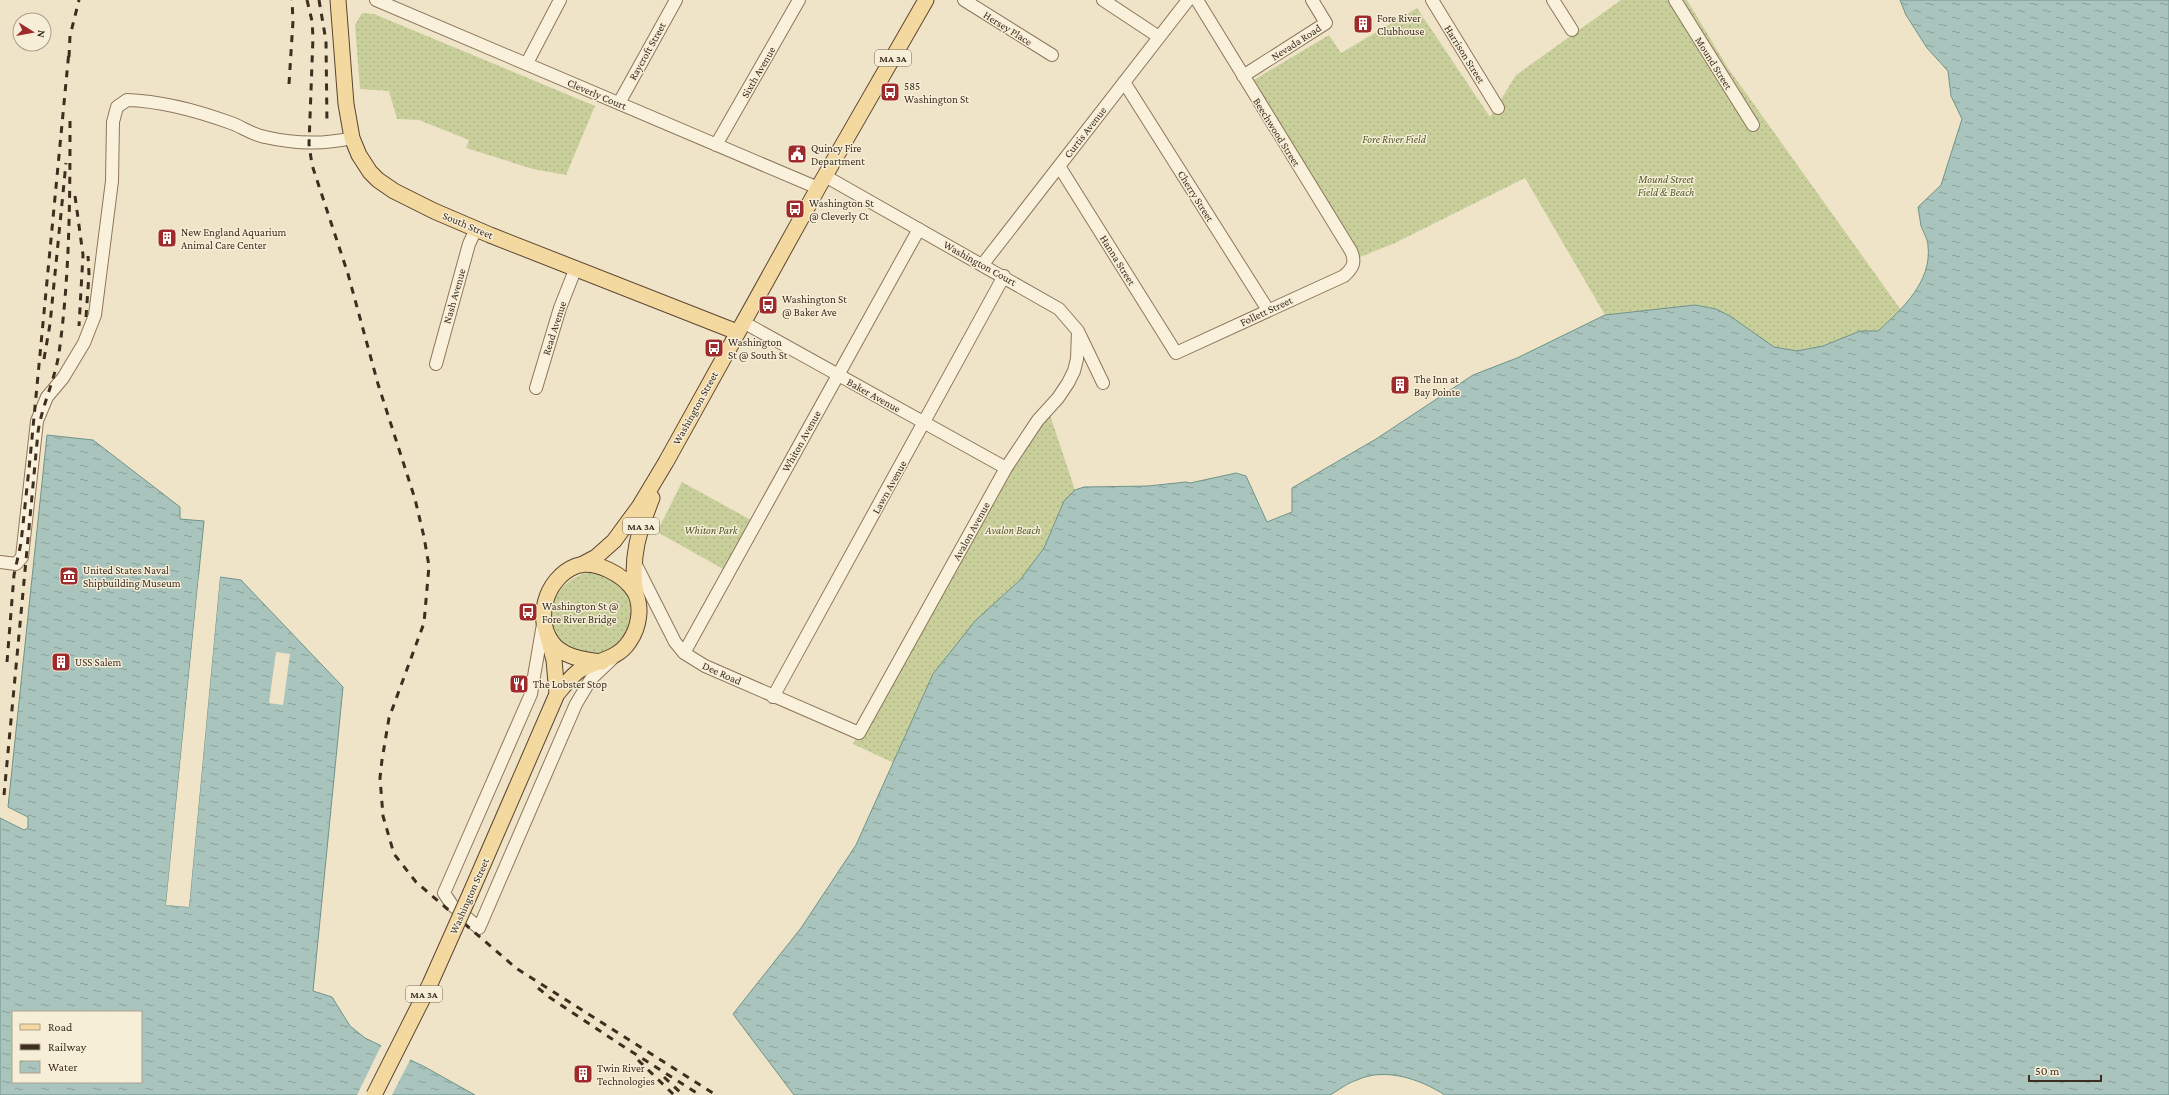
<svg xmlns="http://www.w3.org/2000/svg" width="2169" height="1095" viewBox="0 0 2169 1095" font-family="'Crimson Pro',serif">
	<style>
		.grass { fill: url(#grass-dots) }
		.water { fill: url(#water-ripples); stroke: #6f938a; fill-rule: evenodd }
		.pier { fill: #f0e4c8 }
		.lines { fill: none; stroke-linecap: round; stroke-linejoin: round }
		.minor-casing { stroke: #8d765c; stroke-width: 14 }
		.major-casing { stroke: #5b4430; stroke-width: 17 }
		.minor { stroke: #faf1dc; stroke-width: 12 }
		.major { stroke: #f3d9a0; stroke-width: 15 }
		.rail { stroke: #3d2e20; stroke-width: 3; stroke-dasharray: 7 7; stroke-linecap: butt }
		.major-bridge-casing { stroke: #5b4430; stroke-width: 17; stroke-linecap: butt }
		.major-bridge { stroke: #f3d9a0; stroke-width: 15 }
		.labels { text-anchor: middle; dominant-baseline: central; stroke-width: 3; stroke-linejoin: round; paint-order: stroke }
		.shield { fill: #f7eed8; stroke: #756857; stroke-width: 1 }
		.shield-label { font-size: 10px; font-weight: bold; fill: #3d2e20 }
		.poi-label { font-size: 11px; fill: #3d2e20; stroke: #f7eed8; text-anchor: start }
		.street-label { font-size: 11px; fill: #3d2e20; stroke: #f7eed8 }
		.park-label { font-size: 11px; font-style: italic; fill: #4d5a26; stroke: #f7eed8 }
	</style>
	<defs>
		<pattern id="grass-dots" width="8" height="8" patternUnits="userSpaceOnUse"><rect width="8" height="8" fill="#c9cf9b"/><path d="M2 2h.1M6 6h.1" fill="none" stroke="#aeb285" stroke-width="1.8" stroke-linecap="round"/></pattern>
		<pattern id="water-ripples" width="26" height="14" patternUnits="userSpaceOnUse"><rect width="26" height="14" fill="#a9c4bc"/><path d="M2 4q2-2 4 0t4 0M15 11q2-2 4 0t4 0" fill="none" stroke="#8ba098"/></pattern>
	</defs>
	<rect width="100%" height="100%" fill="#f0e4c8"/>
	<path class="grass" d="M1621,0H1687L1728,68L1901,310L1878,331H1860L1823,346L1797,351L1774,347L1716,309L1695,305L1605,315L1525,178L1395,243L1360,257L1252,81L1329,35L1341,53L1417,8L1490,117L1516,75Z
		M362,13L374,14L595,106L566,175L533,169L466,148L469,140L419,120L397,119L389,91L360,89L355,25Z
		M1048,409L1075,490L1064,501L1044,548L1020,580L975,621L933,674L894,763L853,744L1006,468Z
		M682,482L751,520L725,570L657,532Z
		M593,572C650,580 638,660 587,653C576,652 568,649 560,641C537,612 561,575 593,572Z"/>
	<path class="water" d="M1900,0H2169V1095H1445C1420,1079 1385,1067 1357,1080C1347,1083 1339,1090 1330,1095H794L733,1014L801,928L856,845L933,674L975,621L1020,580L1044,548L1064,501L1075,490L1084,487L1148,486L1186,482L1190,483L1236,473L1246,476L1267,522L1292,512V488L1376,439L1473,375L1517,358L1605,315L1695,305L1716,309L1730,316L1774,347L1797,351L1823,346L1860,331H1878C1902,309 1932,282 1928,246C1928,239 1923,232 1921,226C1920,220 1919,213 1918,207L1941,185L1962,119L1951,96L1948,71L1927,48L1906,15Z
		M47,435L93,440L180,507V519L204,521L166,905L189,907L220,577L241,580L343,687L313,991L332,997L350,1026L365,1038L425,1067L475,1095H0V818L24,830L28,828V817L8,807ZM13,1012H141V1082H13Z"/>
	<path class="pier" d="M199,575H201L168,903L187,905L218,577H220L189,907L166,905Z
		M276,652L290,654L283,705L269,703Z
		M382,1044L411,1058L392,1095H357Z"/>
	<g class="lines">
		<defs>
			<path id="minor" d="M376,0L818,188
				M964,0L1052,55
				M1103,0L1159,37
				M1432,0L1498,108
				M1553,0L1572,30
				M1675,0L1753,125
				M527,63L560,0
				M1243,76L1326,23L1312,0
				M1124,82L1268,310
				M619,103L676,0
				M716,145L799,0
				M1059,166L1176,353L1344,276C1353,268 1356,262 1351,251L1197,0
				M825,176L1059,309L1078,331L1103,383
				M983,264L1188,0
				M743,322L1006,468
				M436,364L469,244L476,229
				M536,388L560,308L575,270
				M0,562L16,564L22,557L37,421L47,397L63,378L84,343L95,315L112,181L113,122L117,107L127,100C162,101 198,111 231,123C242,127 253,135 265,137C295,144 322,145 352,138
				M635,563L675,642L684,653L705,666L859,733L1006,468L1038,420L1058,398L1068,383L1074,371L1077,359L1078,331
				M543,624L531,694L444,893L452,905L479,928L576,704L591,679L612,659
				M684,653L919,229
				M773,697L1004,276"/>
			<path id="major" d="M338,0L346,104L352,138L359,155L370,172L378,180L394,191L434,211L490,235L737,332
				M581,565L596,557L614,541L639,507L666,462L818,188L926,0
				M636,593C630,557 639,531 652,498
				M548,638L554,660L557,694
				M471,892L557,694C564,686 572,675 580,670C597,660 617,660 629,642C639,628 643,606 634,591C624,575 595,559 576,566C545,578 532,623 556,647C568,658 586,660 602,662"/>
		</defs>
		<use href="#minor" class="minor-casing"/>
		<use href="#major" class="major-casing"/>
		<use href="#minor" class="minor"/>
		<use href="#major" class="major"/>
		<path class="rail" d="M307,0L312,21L313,37L309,144L312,165L348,274L378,384L415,499L424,537L429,566L424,623L389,718L382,760L380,778L383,816L394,854L416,882L516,968L716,1095
			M319,0L326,41L327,125
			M69,57L70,36L79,0
			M289,84L293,21L292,0
			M75,196L83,255L79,326
			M86,317L89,274L88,256
			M44,359L50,324L66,163
			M7,662L14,575L21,543L30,459L69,51
			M4,795L38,432C42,405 55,380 59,353C70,274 70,196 70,116
			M538,988L549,997L615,1041L700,1095
			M638,1060L674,1095
			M664,1077L683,1095"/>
		<defs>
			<path id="major-bridge" d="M374,1095L430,984L471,892"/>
		</defs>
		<use href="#major-bridge" class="major-bridge-casing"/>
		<use href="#major-bridge" class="major-bridge"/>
	</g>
	<defs>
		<symbol id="building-square" viewBox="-11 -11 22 22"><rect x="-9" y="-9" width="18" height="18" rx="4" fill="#9e2a2b" stroke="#f7eed8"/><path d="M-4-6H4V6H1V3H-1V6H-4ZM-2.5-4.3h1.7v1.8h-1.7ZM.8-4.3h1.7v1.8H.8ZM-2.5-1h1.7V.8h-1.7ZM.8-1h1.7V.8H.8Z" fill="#fff"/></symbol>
		<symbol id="bus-square" viewBox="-11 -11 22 22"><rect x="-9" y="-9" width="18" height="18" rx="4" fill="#9e2a2b" stroke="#f7eed8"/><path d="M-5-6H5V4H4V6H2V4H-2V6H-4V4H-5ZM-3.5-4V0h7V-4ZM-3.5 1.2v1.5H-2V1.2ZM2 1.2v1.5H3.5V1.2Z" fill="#fff"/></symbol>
		<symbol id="civic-square" viewBox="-11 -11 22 22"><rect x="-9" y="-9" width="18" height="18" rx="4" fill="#9e2a2b" stroke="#f7eed8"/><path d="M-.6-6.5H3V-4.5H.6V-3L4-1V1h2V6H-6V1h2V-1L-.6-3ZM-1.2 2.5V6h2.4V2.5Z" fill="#fff"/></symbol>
		<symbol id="museum-square" viewBox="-11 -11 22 22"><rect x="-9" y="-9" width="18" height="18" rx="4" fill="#9e2a2b" stroke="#f7eed8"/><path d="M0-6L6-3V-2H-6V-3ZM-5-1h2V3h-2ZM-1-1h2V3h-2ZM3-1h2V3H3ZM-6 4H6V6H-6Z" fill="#fff"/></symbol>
		<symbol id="restaurant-square" viewBox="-11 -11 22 22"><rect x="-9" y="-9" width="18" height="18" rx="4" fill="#9e2a2b" stroke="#f7eed8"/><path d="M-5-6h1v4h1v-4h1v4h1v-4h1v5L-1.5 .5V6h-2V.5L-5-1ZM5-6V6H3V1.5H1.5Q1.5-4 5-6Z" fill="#fff"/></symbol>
	</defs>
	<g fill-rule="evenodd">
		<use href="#building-square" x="1352" y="13" width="22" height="22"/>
		<use href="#bus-square" x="879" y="81" width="22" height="22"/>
		<use href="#civic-square" x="786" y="143" width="22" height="22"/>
		<use href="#bus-square" x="784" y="198" width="22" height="22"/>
		<use href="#building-square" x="156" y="227" width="22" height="22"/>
		<use href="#bus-square" x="757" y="294" width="22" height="22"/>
		<use href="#bus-square" x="703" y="337" width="22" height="22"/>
		<use href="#building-square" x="1389" y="374" width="22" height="22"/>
		<use href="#museum-square" x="58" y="565" width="22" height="22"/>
		<use href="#bus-square" x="517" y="601" width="22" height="22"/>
		<use href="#building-square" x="50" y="651" width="22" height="22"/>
		<use href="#restaurant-square" x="508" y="673" width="22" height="22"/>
		<use href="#building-square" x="572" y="1063" width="22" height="22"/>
	</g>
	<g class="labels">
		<g class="shield">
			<rect x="875" y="50" width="36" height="16" rx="3"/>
			<rect x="623" y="518" width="36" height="16" rx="3"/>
			<rect x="406" y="986" width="36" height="16" rx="3"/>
		</g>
		<g class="shield-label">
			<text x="893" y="58">MA 3A</text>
			<text x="641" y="526">MA 3A</text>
			<text x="424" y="994">MA 3A</text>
		</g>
		<g class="poi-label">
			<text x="1377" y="18">Fore River<tspan x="1377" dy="13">Clubhouse</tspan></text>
			<text x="904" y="86">585<tspan x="904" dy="13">Washington St</tspan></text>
			<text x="811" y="148">Quincy Fire<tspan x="811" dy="13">Department</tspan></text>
			<text x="809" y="203">Washington St<tspan x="809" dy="13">@ Cleverly Ct</tspan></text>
			<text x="181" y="232">New England Aquarium<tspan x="181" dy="13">Animal Care Center</tspan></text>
			<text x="782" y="299">Washington St<tspan x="782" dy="13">@ Baker Ave</tspan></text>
			<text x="728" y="342">Washington<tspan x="728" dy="13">St @ South St</tspan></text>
			<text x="1414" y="379">The Inn at<tspan x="1414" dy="13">Bay Pointe</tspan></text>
			<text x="83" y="570">United States Naval<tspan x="83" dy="13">Shipbuilding Museum</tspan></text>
			<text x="542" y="606">Washington St @<tspan x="542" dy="13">Fore River Bridge</tspan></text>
			<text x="75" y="662">USS Salem</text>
			<text x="533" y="684">The Lobster Stop</text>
			<text x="597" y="1068">Twin River<tspan x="597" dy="13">Technologies</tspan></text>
		</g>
		<g class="street-label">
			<text transform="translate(1008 28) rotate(32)">Hersey Place</text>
			<text transform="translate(1296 42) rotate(-33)">Nevada Road</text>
			<text transform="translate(647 51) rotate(-61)">Raycroft Street</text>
			<text transform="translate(1465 54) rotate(58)">Harrison Street</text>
			<text transform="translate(1714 63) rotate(58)">Mound Street</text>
			<text transform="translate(758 72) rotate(-60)">Sixth Avenue</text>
			<text transform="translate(597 94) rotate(23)">Cleverly Court</text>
			<text transform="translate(1085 132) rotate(-52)">Curtis Avenue</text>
			<text transform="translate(1277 132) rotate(58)">Beechwood Street</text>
			<text transform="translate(1196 196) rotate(58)">Cherry Street</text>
			<text transform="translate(468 225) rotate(23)">South Street</text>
			<text transform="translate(1118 260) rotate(58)">Hanna Street</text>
			<text transform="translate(980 263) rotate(29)">Washington Court</text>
			<text transform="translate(454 296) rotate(-74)">Nash Avenue</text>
			<text transform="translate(1266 311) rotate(-25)">Follett Street</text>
			<text transform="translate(554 328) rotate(-72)">Read Avenue</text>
			<text transform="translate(874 395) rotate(29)">Baker Avenue</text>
			<text transform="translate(695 408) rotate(-61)">Washington Street</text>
			<text transform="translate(801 441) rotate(-61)">Whiton Avenue</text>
			<text transform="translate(889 487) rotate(-61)">Lawn Avenue</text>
			<text transform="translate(971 531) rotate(-61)">Avalon Avenue</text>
			<text transform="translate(722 673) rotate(24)">Dee Road</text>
			<text transform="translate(469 896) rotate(-66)">Washington Street</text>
		</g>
		<g class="park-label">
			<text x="1394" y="139">Fore River Field</text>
			<text x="1666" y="179">Mound Street<tspan x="1666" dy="13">Field &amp; Beach</tspan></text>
			<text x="711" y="530">Whiton Park</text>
			<text x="1013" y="530">Avalon Beach</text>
		</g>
	</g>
	<rect x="12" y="1011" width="130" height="72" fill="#f7eed8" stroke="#ada18e"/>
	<rect x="20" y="1024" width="20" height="6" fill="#f3d9a0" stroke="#ada18e"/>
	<text x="48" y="1031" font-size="12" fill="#3d2e20">Road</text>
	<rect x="20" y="1044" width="20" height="6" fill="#3d2e20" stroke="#ada18e"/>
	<text x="48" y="1051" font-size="12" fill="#3d2e20">Railway</text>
	<rect x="20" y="1061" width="20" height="12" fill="url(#water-ripples)" stroke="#ada18e"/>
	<text x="48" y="1071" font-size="12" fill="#3d2e20">Water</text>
	<g transform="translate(32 32) rotate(101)"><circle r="19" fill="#f7eed8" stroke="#ada18e"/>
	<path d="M0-3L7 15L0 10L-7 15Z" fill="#9e2a2b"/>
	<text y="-6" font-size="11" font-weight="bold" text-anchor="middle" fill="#3d2e20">N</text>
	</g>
	<path d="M2029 1075v6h72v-6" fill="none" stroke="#3d2e20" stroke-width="2"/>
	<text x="2035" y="1075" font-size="12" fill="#3d2e20" stroke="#f7eed8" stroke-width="3" paint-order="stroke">50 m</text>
</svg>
